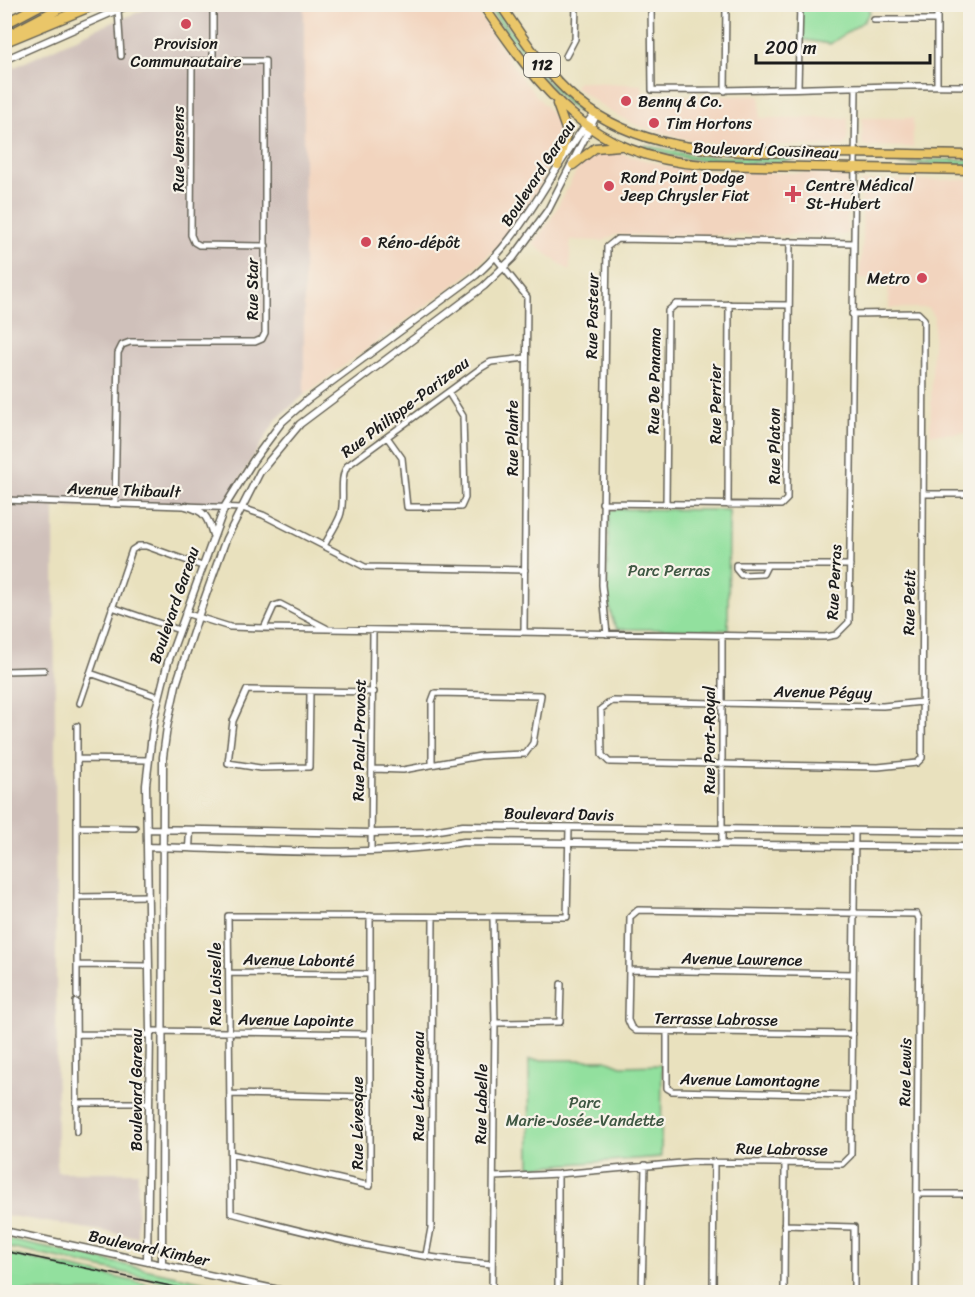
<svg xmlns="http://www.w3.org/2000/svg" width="975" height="1297" viewBox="0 0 975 1297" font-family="Sriracha,sans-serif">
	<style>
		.built { fill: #f2d4be }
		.industrial { fill: #cfc0ba }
		.green { fill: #92e09e; stroke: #577e5d; stroke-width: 1.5 }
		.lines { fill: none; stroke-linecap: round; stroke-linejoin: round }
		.minor-casing { stroke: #646155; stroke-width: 8 }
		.tertiary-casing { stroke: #646155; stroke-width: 9 }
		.primary-casing { stroke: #646155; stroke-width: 11 }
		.motorway-casing { stroke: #646155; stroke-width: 12 }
		.minor { stroke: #fff; stroke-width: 5 }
		.tertiary { stroke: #fff; stroke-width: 6 }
		.primary { stroke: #eac669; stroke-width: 8 }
		.motorway { stroke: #eac669; stroke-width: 9 }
		.rail { stroke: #1c1c1c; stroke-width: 1.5 }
		.poi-dot { fill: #d1495b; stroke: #f7f3e8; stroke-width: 2 }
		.labels { text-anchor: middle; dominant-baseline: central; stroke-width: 4.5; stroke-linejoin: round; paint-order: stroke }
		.shield { fill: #f7f3e8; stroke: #5e5c59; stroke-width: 1.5 }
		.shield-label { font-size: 15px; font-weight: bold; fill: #1c1c1c }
		.poi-label { font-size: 16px; fill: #1c1c1c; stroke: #f7f3e8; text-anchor: start }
		.street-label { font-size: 16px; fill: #1c1c1c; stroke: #f7f3e8 }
		.park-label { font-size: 16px; fill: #3f5743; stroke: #f7f3e8 }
	</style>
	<rect width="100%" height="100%" fill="#f7f3e8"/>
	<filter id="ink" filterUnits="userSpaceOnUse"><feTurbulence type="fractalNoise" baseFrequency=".0167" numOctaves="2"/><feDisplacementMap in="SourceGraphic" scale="12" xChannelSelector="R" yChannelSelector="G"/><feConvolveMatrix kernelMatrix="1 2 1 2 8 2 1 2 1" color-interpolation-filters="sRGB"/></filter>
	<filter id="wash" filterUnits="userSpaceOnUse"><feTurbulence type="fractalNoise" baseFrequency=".008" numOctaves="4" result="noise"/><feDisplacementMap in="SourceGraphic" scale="24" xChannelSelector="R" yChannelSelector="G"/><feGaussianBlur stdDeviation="1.35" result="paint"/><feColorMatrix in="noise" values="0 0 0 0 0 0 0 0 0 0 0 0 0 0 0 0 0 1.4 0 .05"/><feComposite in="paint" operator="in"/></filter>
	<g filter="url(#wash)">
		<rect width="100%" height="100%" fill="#e9e1be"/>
		<path class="built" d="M304,5H473L519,75L552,114L560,126V137L539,188L517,223L499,245L465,277L304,395Z
			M578,81L642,85L643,96H760V118H848L847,142L844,146L717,144L693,141L636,125L609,111L575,87Z
			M862,118H913V147L866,146L862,143Z
			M602,150L613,151L669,167L696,171L842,174L847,179V233L844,235H615L603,241L570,240V271L533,244L551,219L577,170L590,155Z
			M970,180V433L930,434L934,316L928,308H889L888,279H859L863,239L861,181Z"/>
		<path class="industrial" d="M157,5H304V395L276,420L223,506L54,507L57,1172H138L137,1237L5,1215L4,72L98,28Z"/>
		<path class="green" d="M487,5L494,8L546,79L580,110L578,112C540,84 514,43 487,5Z
			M800,5H867L870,12L864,21L830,44L800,39Z
			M645,145L695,156L799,158C771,167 702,162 674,156C664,154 652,148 644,148Z
			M936,160H970V165L898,164Z
			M614,509L729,510L728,630L618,629C601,610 609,538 609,512Z
			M529,1060H606L621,1066L662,1065L661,1157L530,1167Z
			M4,1239H5L251,1292H213L5,1247Z
			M5,1253L183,1292H5Z"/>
	</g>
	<g filter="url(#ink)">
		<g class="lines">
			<defs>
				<path id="minor" d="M213,4V61H192L191,235L194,242L199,245L266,246
					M651,4L652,90C758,92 864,84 970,86
					M118,10L121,56
					M874,20H937
					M566,56L575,39L576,4
					M937,86V4
					M798,87L800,4
					M725,91L726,4
					M495,257L527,297L524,631
					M852,314L918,313L924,319L922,758L917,763L878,767L609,762L602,755L601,709L612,701L883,706L922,702
					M387,437L402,458L407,507H461L465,498L463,416L448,392
					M924,494H970
					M4,500L242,508L263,515L365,567L525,570
					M602,503L781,505L787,499L790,241
					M115,504L118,353L122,345L130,342H255L262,339L265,333V61H213
					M666,504L668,311L676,304L789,305
					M728,505L729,304
					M324,546C329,536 336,526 340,516C346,500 338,481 347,466L481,368L491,362L526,358
					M767,566L763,574L741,575L736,569V565H850
					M112,607L179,630
					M185,613L230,627L264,628L825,637L836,635L849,622L856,88
					M264,628L274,606L280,604L326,628
					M607,634L602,585L607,247L617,239L854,243
					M4,671L44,670
					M90,673L159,697
					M310,692L309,767L260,768L228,763L233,721L247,690L374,692
					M80,703L132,550L138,546H146L202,566
					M77,759L148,760
					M374,769L403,770L480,756L525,754L533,743L541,695L435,693L432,701V763
					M77,827L135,828
					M722,844V637
					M371,851L373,630
					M77,897L148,896
					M77,965L149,966
					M630,970L853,974
					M229,973L370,974
					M77,996V726
					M76,1002L77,1132
					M495,1023L560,1022L561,984
					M150,1031L370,1034
					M667,1033V1088L672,1091L852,1095
					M76,1034L150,1035
					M853,1034L636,1031L631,1027L628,1020L630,917L638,910L917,914L919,919L916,1292
					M230,1094L370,1097
					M76,1103H149
					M231,1154L370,1186V916
					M558,1174V1292
					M494,1177L558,1174L693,1162L842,1164L851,1155L855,831
					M917,1194H970
					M784,1225L854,1227V1292
					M426,1255L431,1228L433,918
					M492,1264C408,1258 313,1235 231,1213L228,916L567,917L569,828
					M492,1292L495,1023L493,917
					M642,1292L645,1165
					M713,1292L714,1162
					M784,1292L785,1163"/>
				<path id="tertiary" d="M4,60L131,4
					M186,506C204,510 208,517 213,535
					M147,829L371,833L426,832L463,826L970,832
					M148,847C252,849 361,859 464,842L970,847
					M189,848L190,830
					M4,1231L288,1292
					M147,1261L150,1031L146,785L154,718L168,662L225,506L253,461L281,423L307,400L476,275C528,230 552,166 595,113
					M162,1265L163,757L167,727L176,685L198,617L226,539L260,472L300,424L484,286L513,258L548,210L597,114"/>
				<path id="primary" d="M482,4C542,91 589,157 704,165L970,170
					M500,4C523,38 545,73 577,100C645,156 728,151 811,153C864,153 917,154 970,155
					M557,104L567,132L558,165
					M573,165L595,148L620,146"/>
				<path id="motorway" d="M4,24L42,4
					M9,35L68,4
					M4,42L96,4"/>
			</defs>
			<use href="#minor" class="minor-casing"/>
			<use href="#tertiary" class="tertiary-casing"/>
			<use href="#primary" class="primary-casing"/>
			<use href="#motorway" class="motorway-casing"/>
			<use href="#minor" class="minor"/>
			<use href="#tertiary" class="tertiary"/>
			<use href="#primary" class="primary"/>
			<use href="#motorway" class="motorway"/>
			<path class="rail" d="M4,1251L199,1292"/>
		</g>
	</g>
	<g class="poi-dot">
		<circle cx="186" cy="24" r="6"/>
		<circle cx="626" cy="101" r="6"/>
		<circle cx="654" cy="123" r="6"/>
		<circle cx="609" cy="186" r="6"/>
		<path d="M790 185h6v6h6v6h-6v6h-6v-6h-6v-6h6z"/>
		<circle cx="366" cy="242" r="6"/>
		<circle cx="922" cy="278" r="6"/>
	</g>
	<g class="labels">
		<rect class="shield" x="524" y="53" width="36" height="24" rx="4.5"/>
		<g class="shield-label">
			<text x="542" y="65">112</text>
		</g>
		<g class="poi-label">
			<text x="186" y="43" text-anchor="middle">Provision<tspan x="186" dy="18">Communautaire</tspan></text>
			<text x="638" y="101">Benny &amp; Co.</text>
			<text x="666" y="123">Tim Hortons</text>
			<text x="621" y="177">Rond Point Dodge<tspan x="621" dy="18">Jeep Chrysler Fiat</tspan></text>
			<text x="806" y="185">Centre Médical<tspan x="806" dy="18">St-Hubert</tspan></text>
			<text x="378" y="242">Réno-dépôt</text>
			<text x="910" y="278" text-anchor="end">Metro</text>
		</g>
		<g class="street-label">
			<text transform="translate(178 149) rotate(-90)">Rue Jensens</text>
			<text transform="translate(766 150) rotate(2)">Boulevard Cousineau</text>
			<text transform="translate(538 173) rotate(-57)">Boulevard Gareau</text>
			<text transform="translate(252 289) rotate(-90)">Rue Star</text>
			<text transform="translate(592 316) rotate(-89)">Rue Pasteur</text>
			<text transform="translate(654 381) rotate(-89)">Rue De Panama</text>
			<text transform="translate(715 404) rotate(-90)">Rue Perrier</text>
			<text transform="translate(405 407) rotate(-37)">Rue Philippe-Parizeau</text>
			<text transform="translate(512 438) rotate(-90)">Rue Plante</text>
			<text transform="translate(774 446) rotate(-90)">Rue Platon</text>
			<text transform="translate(124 490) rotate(2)">Avenue Thibault</text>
			<text transform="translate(834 582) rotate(-87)">Rue Perras</text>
			<text transform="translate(909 602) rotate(-89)">Rue Petit</text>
			<text transform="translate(174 605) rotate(-71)">Boulevard Gareau</text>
			<text transform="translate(823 692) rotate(1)">Avenue Péguy</text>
			<text transform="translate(359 740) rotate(-89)">Rue Paul-Provost</text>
			<text transform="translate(709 740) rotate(-90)">Rue Port-Royal</text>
			<text transform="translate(559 814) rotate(1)">Boulevard Davis</text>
			<text transform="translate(742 959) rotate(1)">Avenue Lawrence</text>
			<text transform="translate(299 960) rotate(1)">Avenue Labonté</text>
			<text transform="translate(215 984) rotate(-90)">Rue Loiselle</text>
			<text transform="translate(716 1019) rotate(1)">Terrasse Labrosse</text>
			<text transform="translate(296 1020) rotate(1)">Avenue Lapointe</text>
			<text transform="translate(905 1072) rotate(-89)">Rue Lewis</text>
			<text transform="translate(750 1080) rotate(1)">Avenue Lamontagne</text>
			<text transform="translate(418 1086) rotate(-90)">Rue Létourneau</text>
			<text transform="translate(136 1090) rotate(-90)">Boulevard Gareau</text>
			<text transform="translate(481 1104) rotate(-89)">Rue Labelle</text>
			<text transform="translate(357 1123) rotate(-90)">Rue Lévesque</text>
			<text transform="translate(782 1149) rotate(1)">Rue Labrosse</text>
			<text transform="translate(149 1248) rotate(12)">Boulevard Kimber</text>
		</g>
		<g class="park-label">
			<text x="669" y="570">Parc Perras</text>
			<text x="585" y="1102">Parc<tspan x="585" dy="18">Marie-Josée-Vandette</tspan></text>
		</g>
	</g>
	<rect width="975" height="1297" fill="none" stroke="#f7f3e8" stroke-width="24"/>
	<path d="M756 54v9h174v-9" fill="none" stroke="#1c1c1c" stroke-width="3"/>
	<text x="765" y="54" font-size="18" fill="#1c1c1c" stroke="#f7f3e8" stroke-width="4.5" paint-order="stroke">200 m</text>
</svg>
